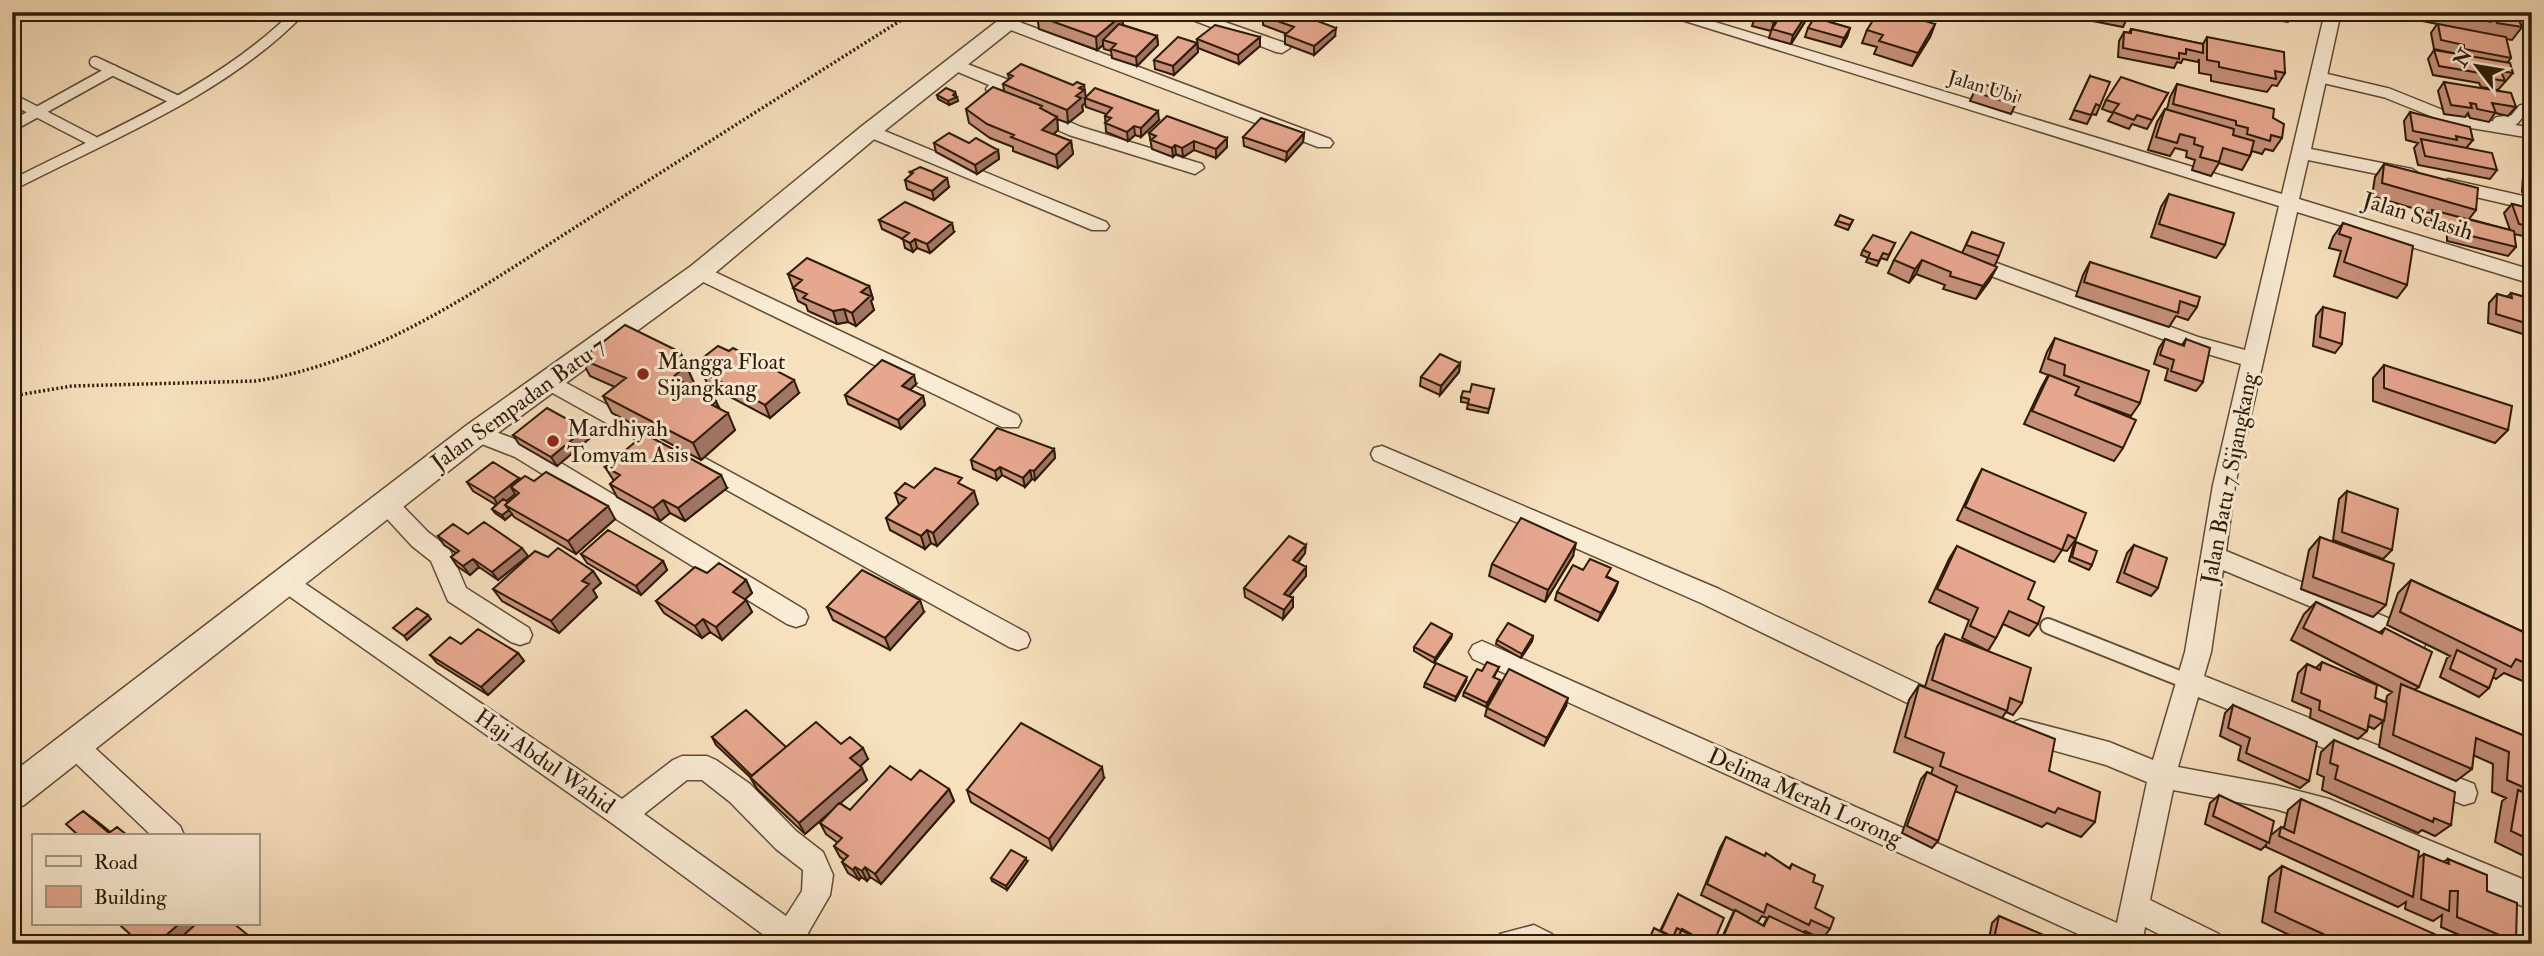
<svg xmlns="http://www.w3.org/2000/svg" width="2544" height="956" viewBox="0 0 2544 956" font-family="'IM FELL Double Pica',serif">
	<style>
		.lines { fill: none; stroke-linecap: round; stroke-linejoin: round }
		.service-far1-casing { stroke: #604c35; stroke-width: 13 }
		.service-casing { stroke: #604c35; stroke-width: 18 }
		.minor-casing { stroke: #604c35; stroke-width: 3 }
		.tertiary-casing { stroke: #604c35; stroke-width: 3 }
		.path { stroke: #2e1b08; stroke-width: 3.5; stroke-dasharray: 2 2.5; stroke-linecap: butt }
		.service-far1 { stroke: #faebd4; stroke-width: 10 }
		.service { stroke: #faebd4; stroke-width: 14 }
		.minor { fill: #faebd4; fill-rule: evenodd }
		.tertiary { fill: #faebd4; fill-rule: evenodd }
		.wall { fill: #c6907b; stroke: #2e1b08; stroke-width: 2; fill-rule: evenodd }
		.shaded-wall { fill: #a17564; stroke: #2e1b08; stroke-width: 2 }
		.building { fill: #e6a78f; stroke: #2e1b08; stroke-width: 2 }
		.poi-dot { fill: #8f2418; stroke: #faebd4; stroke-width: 2.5 }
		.labels { text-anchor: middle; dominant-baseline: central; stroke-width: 6; stroke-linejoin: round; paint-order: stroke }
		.far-street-label { font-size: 19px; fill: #2e1b08; stroke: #faebd4 }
		.street-label { font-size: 23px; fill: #2e1b08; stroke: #faebd4 }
		.poi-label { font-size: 23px; fill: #2e1b08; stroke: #faebd4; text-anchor: start }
	</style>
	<rect width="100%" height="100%" fill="#f7e0bd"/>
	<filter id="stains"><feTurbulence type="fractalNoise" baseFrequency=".00286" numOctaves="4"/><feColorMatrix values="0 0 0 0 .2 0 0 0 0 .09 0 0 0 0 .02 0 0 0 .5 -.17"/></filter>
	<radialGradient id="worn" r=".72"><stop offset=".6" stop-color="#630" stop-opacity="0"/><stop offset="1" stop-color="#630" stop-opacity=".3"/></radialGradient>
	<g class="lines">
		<defs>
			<path id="service-far1" d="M95,62L176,100
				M2319,77L2387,93L2454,120L2532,133
				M12,99L93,141
				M2498,122L2514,120L2522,110
				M12,126L113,70
				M12,185C109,135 222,91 299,12"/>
			<path id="service" d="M2048,626L2189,682"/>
			<path id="minor" d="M1172,12H1196L1288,44L1290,48L1282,53L1276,52Z
				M1656,12H1682L2282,194L2325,12H2341L2311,149L2412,169L2421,175L2412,181L2308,160L2299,199L2532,270V284L2297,212L2235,485L2226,551L2424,633L2427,640L2424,647L2415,650L2223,570L2211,652L2204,676L2474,784L2477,793L2474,802L2464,805L2198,697L2178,767L2275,785L2329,799L2532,883V910L2326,824L2275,809L2173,790L2150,900L2219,934L2223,944H2178L2145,927L2142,944H2100L1473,659L1469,652L1473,645L1482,641L1491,645L2117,923L2147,782L2106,765L2012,739L2008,731L2012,723L2021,719L2109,742L2153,760L2185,652L2213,485L2241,364L2184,347L1961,265L1958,260L1968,253L1975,255L2198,337L2245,350L2279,206Z
				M1009,18L1330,139L1333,143L1330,147H1318L1003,27L1001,23Z
				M957,60L1006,79L1009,83L1004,89L1006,94L1081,127L1202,164L1204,168L1195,174L1069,135L992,101L986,89L989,85L951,69L948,65Z
				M870,125L1106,222L1109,226L1106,230H1092L864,135L861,131L864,127Z
				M2448,179L2532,198V210L2441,189L2439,185Z
				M700,265L1018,415L1021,421L1018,427H1002L693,277L690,272L693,267Z
				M548,373L1027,633L1030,640L1027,647L1018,650L1009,647L540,386L537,381L540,376Z
				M477,425L531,445L805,610L808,617L805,624L796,627L787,624L515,457L469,439L466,433L469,427Z
				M1382,446L1719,589L1950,699L1954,707L1950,715L1941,718L1932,715L1701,603L1374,460L1371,454L1374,448Z
				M385,493L393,496L428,532L449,548L466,588L529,628L532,635L529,642L520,645L511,642L448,601L431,561L412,546L377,508L373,502L377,496Z
				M288,572L622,799L673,760L682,756H707L716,760L750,784L796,831L823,852L833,875L830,895L808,933L814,944H776L613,824L279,589L276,582L279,575ZM687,780H702L730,802L776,849L803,870L802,891L786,916L644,814Z
				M75,734L84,738L180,826L184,835H151L66,754L62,746L66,738Z
				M1534,925L1552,934L1556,944H1496L1500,934Z"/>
			<path id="tertiary" d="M1009,12H1034L878,136L709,278L487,441L24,805L12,810V773L467,425L691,266L862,126Z"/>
		</defs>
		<use href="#service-far1" class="service-far1-casing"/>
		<use href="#service" class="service-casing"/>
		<use href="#minor" class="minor-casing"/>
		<use href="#tertiary" class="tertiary-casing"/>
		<path class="path" d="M12,396L72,386L256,381C383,361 490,281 596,214C702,146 808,79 914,12"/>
		<use href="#service-far1" class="service-far1"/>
		<use href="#service" class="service"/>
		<use href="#minor" class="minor"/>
		<use href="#tertiary" class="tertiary"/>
	</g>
	<path class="wall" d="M1699,12H1734L1728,21Z
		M1758,12H1811L1791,44L1769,38L1771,31L1752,26L1755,17Z
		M2085,12H2139L2137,16L2129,14L2123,27L2087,20Z
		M2233,12H2293V13L2288,22Z
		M2415,12H2516L2517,18L2518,12H2532V22L2518,18L2522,27L2512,40L2506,39L2511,58L2507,63L2513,73L2498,90L2481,87L2479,83L2433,75L2428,59L2434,50L2457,54L2434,49L2431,33L2437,24L2422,21V14Z
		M1122,15L1123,25L1157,36L1158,45L1137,66L1112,58L1111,51L1104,49L1103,45L1097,50L1039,29L1037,16Z
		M1263,16L1335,36L1314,55L1285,44V35L1287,34L1263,25Z
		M1830,22L1850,28L1847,37L1841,47L1805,37L1808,28Z
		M1935,24L1930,37L1912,66L1874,54L1877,47L1862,43L1867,30Z
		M2131,29L2203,44L2207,37L2285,73L2277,86L2272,85L2267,92L2211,81V75L2199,73V59L2198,62L2183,59L2181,63L2177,62L2174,68L2118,57L2119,41L2124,32L2129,33Z
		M1260,37V46L1239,64L1198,48L1197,39Z
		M1197,43L1198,52L1174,75L1155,69L1154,60Z
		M1008,74L1086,97L1159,120L1141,137L1135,135L1128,141L1106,132L1105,116L1106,114L1086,107L1085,103L1082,106L1083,111L1068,123L1057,119L1058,130L1053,134L1071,141L1073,154L1058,168L1013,151V147L990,138L969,123L966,109L1004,91L1003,84L1009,80Z
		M2090,76L2100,106L2096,115L2092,114L2087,124L2070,119Z
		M2444,82L2516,107L2508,116L2495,113L2489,122L2470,118L2468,113L2465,117L2444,114L2438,91Z
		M2177,84L2273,118L2282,138L2273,151L2265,149L2262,154L2252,151L2250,156L2242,170L2219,163L2211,176L2192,170L2195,160L2186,157L2187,151L2175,148L2170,156L2148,150L2157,122L2165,109H2167L2170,97Z
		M955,92L958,101L949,105L938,99L937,95Z
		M1974,92L2020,95L2011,114L1970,101Z
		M2168,93L2147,129L2132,124L2129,129L2108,121L2113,113L2102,109L2106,100Z
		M2410,112L2473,140L2466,148L2497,170L2490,179L2418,165L2414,148L2418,143L2406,140L2404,121Z
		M1149,133L1227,138V147L1216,158L1194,150L1183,157L1176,154L1173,157L1152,149Z
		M1304,133L1303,142L1286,161L1244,146L1243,137Z
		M934,143H969L998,150L999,159L977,174L936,152Z
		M2384,164L2476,210L2469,219L2510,230L2504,213L2512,204L2523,207L2528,201L2532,202V260L2527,259L2528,254L2523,252L2524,241L2528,237L2514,234L2516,247L2508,256L2447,241V234L2425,228L2424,219L2429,213L2372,196L2375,177Z
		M2530,167H2532V195L2522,192L2523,176Z
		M910,172L949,187L934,200L907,189L905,180L911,175Z
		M2169,194L2225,245L2216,258L2151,237L2161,207Z
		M879,220L954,232L930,253L917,248L913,252L905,248L903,239L882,229Z
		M1853,220L1848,230L1835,225L1837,221Z
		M2343,223L2407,285L2397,298L2334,276L2341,251L2329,248L2333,237Z
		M1972,232L1999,256L1995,265L1990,280L1976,299L1943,289L1945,285L1916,274L1909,283L1888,273L1894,260L1962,253Z
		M1895,243L1887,260L1881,258L1877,266L1866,262L1868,258L1861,255L1863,250Z
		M2090,262L2197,307L2188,320L2176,316L2169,327L2076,296L2083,275Z
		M788,274L869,286L873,299L871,301L874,310L856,326L848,322L837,324L808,311L806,305L798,301Z
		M2511,293L2532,299V337L2488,323L2489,303L2497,294L2507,297Z
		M2323,307L2342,344L2335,353L2313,346L2316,316Z
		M2055,338L2140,403L2131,416L2096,403L2123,448L2114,461L2024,424L2041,388L2048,375L2040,372L2047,352Z
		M2165,339L2182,345L2186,339L2203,382L2196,391L2165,380L2168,369L2154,364L2159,348Z
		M680,352L694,383L691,386L714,398L720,409L735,430L701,460L612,413L603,396L615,387L590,376L581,359Z
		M700,360L799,393L770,418L708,385L702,372L704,370Z
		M1460,363L1459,372L1440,395L1420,386L1421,377Z
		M2384,365L2508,430L2495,443L2373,401V378Z
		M916,384L910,390L923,396L925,405L901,429L848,404L845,395Z
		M1494,389L1488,413L1467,409L1468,403L1461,402V397L1470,392Z
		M585,429L590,438L557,466L519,444L513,435Z
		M1054,449L1055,458L1035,480L1032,479L1025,487L1002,475L997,480L973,469L971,460Z
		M605,467L727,488L685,521L670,513L660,521L617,497L610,484L614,481Z
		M1982,469L2076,539L2067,551L2062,550L2054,562L1957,520L1975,482Z
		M519,478L521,479L615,519L576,554L514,517L512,514L505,520L495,513L492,509L496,505L473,491L467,482Z
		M964,486L978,504L937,546L931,543L925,549L890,530L886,518L899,505L895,493L914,488Z
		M2347,491L2392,550L2383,559L2333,540L2339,499Z
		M468,534L528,556L498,580L479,567L470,575L457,566L451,557L456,553L444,545L438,536Z
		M2320,537L2386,605L2373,617L2301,589L2309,550Z
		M2076,542L2092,565L2089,570L2069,561L2073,547Z
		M2134,545L2158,588L2151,596L2117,582L2127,553Z
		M1957,546L2028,599L2038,624L2029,636L2003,624L1996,638L1988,651L1962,638L1969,620L1929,602L1949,559Z
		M1305,553L1298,563L1306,567V576L1289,596L1293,598V607L1283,619L1245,597L1244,588Z
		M581,554L663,561L667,570L641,595L587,563Z
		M1573,556L1545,602L1489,576L1492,564Z
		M548,557L593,571L601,583L593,590L597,597L559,633L502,601L493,589Z
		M1583,570L1608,577L1618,582L1615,591L1598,621L1555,600L1557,592Z
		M707,573L746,580L752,593L745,599L752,612L722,640L710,632L702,638L664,613L656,601Z
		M2411,580L2532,636V685L2504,673L2496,679L2493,677L2489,688L2479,697L2440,677L2447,658L2450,656L2387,625L2398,593Z
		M2316,602L2379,633L2385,628L2419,687L2414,690L2532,739V860L2495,842L2502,801L2506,798L2492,792L2493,764L2473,755L2472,769L2456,781L2379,747L2383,721L2374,729L2368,726L2367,731L2358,739L2310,718L2311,709L2292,701L2298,673L2307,664L2316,668L2322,662L2375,698L2386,702L2387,696L2392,692L2291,640L2304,614Z
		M827,607L924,612L890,650L833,620Z
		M1945,634L2022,703L2013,715L2006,712L2002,718L2095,822L2081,837L2047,823L2042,827L1955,791L1938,841L1932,848L1902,833L1921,779L1927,772L1931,774L1933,768L1894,752L1909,700L1919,685L1925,687L1937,647Z
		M1533,636L1532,641L1521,658L1496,644L1497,640Z
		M1451,638L1434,663L1414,651V647Z
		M461,644L518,653L524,661L488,695L437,663L430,655Z
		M1499,667L1494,677L1499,684L1486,707L1463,696L1464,692L1482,671Z
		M1466,681L1455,701L1424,687L1425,683Z
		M2233,705L2309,781L2300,788L2238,760L2241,746L2220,736L2225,713Z
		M1566,706L1544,746L1485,716L1487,708Z
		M712,737L786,747L841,744L868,759L860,766L867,780L840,803L850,810L911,780L949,789L954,801L881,884L870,877L867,881L861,877L859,880L848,873L842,862L844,860L840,857L834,846L838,843L826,834L820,823L833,810L805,834L757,789L750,777L716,745Z
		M2334,740L2451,825L2435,836L2422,830L2418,833L2322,790L2324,777L2317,774L2321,752Z
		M1104,778L1052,850L971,802L967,790Z
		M2219,795L2271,835L2281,827L2284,828L2288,810L2301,799L2418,858L2424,854L2443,862L2448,859L2487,891L2516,942L2512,944H2480L2441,927L2442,915L2433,921L2405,909L2406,902L2398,907L2266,847V845L2261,850L2205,824L2210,803Z
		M1726,837L1764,856L1766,853L1789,868L1792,864L1813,882L1815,908L1830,929L1822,939L1805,931L1804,932L1824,944H1719L1734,911L1701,895L1720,848ZM1762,916L1767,918L1763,926L1757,923Z
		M1027,862L1007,890L992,881L991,878Z
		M2282,866L2438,944H2308L2262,922L2269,877Z
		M1678,894L1713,944H1646L1660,931Z
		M2532,912V944H2523L2526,915Z
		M1999,916L2057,944H1988L1992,923Z"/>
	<path class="shaded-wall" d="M1734,12V14L1728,21L1731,13Z
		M1781,12H1784L1771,31L1774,22Z
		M1808,12H1811L1791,44L1793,35Z
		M1122,15L1123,28L1103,40V45L1097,50L1096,37Z
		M1935,24L1930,37L1912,66L1918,53Z
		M1336,28L1335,36L1314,55V46Z
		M1850,28L1847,37L1841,47L1844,38Z
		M1157,36L1158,45L1137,66L1136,57Z
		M1260,37V46L1239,64L1238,55Z
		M1197,43L1198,52L1174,75L1173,66Z
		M1084,85L1086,98H1085V103L1082,106L1083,111L1068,123L1067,110L1076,96L1079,88Z
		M955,92L958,101L949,105L948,101Z
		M1158,111L1159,120L1141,137V128Z
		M1057,117L1058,130L1044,143L1042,130Z
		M1134,126L1135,135L1128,141L1127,132Z
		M1304,133L1303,142L1286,161L1287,152Z
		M1227,138V147L1216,158V149Z
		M1071,141L1073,154L1058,168L1056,155Z
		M1194,141V150L1183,157L1182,148Z
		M1175,145L1176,154L1173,157L1172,148Z
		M998,150L999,159L977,174L975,165Z
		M947,178L949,187L934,200L932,191Z
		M952,223L954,232L930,253L927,244Z
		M915,239L917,248L913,252L910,243Z
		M1922,260L1916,274L1909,283L1915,269Z
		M1997,267L1990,280L1976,299L1983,286Z
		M869,286L873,299L871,301L874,310L856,326L852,313L861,292Z
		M844,309L848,322L837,324L833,311Z
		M680,352L694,383L681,394L673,377L671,359Z
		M1460,363L1459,372L1440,395L1441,386Z
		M914,375L916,384L905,395L902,386Z
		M794,380L799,393L770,418L765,405Z
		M923,396L925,405L901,429L898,420Z
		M714,398L723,417L728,413L735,430L701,460L693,443L712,405V399Z
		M585,429L590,438L557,466L551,457Z
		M1054,449L1055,458L1035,480L1034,471Z
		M1000,467L1002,475L997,480L995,471Z
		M1030,470L1032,479L1025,487L1023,478Z
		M721,475L727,488L685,521L678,508Z
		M519,478L525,486L511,487L515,494L499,507L494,498Z
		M974,491L978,504L937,546L933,533Z
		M663,500L670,513L660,521L653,508Z
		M608,506L615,519L576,554L568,541Z
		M509,510L512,514L505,520L502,515Z
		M927,530L931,543L925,549L921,536Z
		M1576,543L1573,556L1545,602L1548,590Z
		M1306,545L1305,553L1293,568V560Z
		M522,548L528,556L498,580L492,572Z
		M473,559L479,567L470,575L463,566Z
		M663,561L667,570L641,595L636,586Z
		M1306,567V576L1284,602V594Z
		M593,571L601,583L593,590L597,597L559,633L551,621L582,581Z
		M746,580L752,593L740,604L733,592Z
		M1618,582L1615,591L1598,621L1601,613Z
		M1293,598V607L1283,619L1284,610Z
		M746,600L752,612L722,640L716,627Z
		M920,600L924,612L890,650L885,638Z
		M428,615L431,619L407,640L404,636Z
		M703,619L710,632L702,638L695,626Z
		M1452,634L1451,638L1434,663L1435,658Z
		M1533,636L1532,641L1521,658L1522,654Z
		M518,653L524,661L488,695L481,687Z
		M1467,677L1466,681L1455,701L1456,697Z
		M1500,680L1499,684L1486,707L1487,703Z
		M1568,698L1566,706L1544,746L1547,738Z
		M863,748L868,759L856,770L850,758Z
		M1102,767L1104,778L1052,850L1049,839Z
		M862,768L867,780L805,834L799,823Z
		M949,789L954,801L881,884L875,874Z
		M83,811L98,822L114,835H112Z
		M1026,858L1027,862L1007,890L1006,886Z
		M855,867L861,877L859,880L853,870Z
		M865,867L870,877L867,881L862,871Z
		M180,923H207L183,944H156Z"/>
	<path class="building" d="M1042,12H1113L1122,15L1096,37L1037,16Z
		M1268,12H1294L1336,28L1314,46L1285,35L1294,27L1263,16Z
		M1758,12H1781L1774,22L1755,17Z
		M1783,12H1808L1793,35L1772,29Z
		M1878,12H1896L1935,24L1918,53L1879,41L1883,35L1867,30Z
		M2450,12H2515L2522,27L2497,23L2495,18L2491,22Z
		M1817,13L1832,18L1829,22L1850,28L1844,38L1808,28Z
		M1119,24L1157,36L1136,57L1111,49L1116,44L1103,40Z
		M2438,24L2506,37L2511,58L2464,49V45L2441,40Z
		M1215,25L1260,37L1238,55L1197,39Z
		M2131,29L2203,44V53L2186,49V54L2179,53V59L2123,48L2124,32L2131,33Z
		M1178,37L1197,43L1173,66L1154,60Z
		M2207,37L2284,52L2285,73L2275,71L2276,79L2219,67V62L2207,60Z
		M2434,50L2510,63L2513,73L2501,71L2505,81L2488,78L2486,74L2439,66Z
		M1021,64L1073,85L1077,82L1084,85L1079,88L1084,90L1076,96L1081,98L1067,110L1003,84L1013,76L1008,74Z
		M2090,76L2110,82L2100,106L2096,104L2091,115L2074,110Z
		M2121,77L2168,93L2152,120L2137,115L2134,120L2113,112L2119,104L2106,100Z
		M2444,82L2511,93L2516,107L2492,103L2496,113L2477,109L2476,104L2470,103L2472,108L2451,105Z
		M1979,83L2020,95L2016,105L1974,92Z
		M2177,84L2274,109L2273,118L2284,124L2282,138L2271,135L2270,141L2247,134L2248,128L2236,125V121L2173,104Z
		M993,87L1042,106L1040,108L1057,117L1042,130L1071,141L1056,155L1011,137L1014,135L987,124L966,109Z
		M946,88L955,92L953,95L957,97L948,101L937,95Z
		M1095,88L1158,111L1141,128L1134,126L1127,132L1105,123L1111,118L1105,116L1112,108L1085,98Z
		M2165,109L2234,129L2233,135L2254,141L2250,156L2223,148L2219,162L2200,157L2203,147L2194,144L2195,138L2180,134L2177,143L2156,137Z
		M2410,112L2470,127L2473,140L2456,136L2457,140L2413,131Z
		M1167,116L1227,138L1216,149L1194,141L1182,148L1175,145L1172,148L1151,140L1156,136L1149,133Z
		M1261,118L1304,133L1287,152L1243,137Z
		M949,133L969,143L976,138L998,150L975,165L934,143Z
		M2421,139L2492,153L2497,170L2425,156Z
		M2384,164L2478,188L2476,210L2382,183Z
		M920,167L947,178L932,191L905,180L913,173L910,172Z
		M2530,167H2532V184L2529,183Z
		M2169,194L2234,213L2225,245L2159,224Z
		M2528,201L2532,202V227L2519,224L2512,204L2529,208Z
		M905,202L952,223L927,244L915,239L910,243L902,239L909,233L879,220Z
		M2432,210L2514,231L2516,247L2455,232L2454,225L2432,219Z
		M1840,215L1853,220L1850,225L1837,221Z
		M2343,223L2413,246L2407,285L2344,262L2351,238L2339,234Z
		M1911,232L1997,267L1983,286L1950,276L1951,272L1922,260L1915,269L1894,260Z
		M1972,232L2004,243L1999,256L1966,245Z
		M1873,235L1895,243L1889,255L1883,253L1879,261L1868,258L1870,253L1863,250Z
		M807,258L869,286L861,292L870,296L852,313L844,309L833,311L803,298L807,294L793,288L802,280L788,274Z
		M2090,262L2200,297L2197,307L2180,301L2178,313L2084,282Z
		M2511,293L2532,299V325L2496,314L2497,294L2512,298Z
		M2323,307L2345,313L2342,344L2320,337Z
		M625,325L680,352L671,359L686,366L673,377L714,398L712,399L716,401L712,405L728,413L693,443L603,396L626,378L581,359Z
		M2055,338L2149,371L2140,403L2064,375L2065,365L2048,359Z
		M2165,339L2184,346L2186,339L2210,348L2203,382L2171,371L2174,360L2160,355Z
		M718,346L729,351L733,348L794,380L765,405L702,372L710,365L700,360Z
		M1440,354L1460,363L1441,386L1421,377Z
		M882,360L914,375L902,386L923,396L898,420L845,395Z
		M2384,365L2512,406L2508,430L2384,388Z
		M2049,375L2079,387L2075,395L2136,420L2123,448L2032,411Z
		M1472,384L1494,389L1489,409L1468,404L1469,399L1461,397L1463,391L1470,392Z
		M547,408L585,429L551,457L513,435Z
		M997,428L1054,449L1034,471L1030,470L1023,478L1000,467L995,471L971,460Z
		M645,434L721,475L678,508L663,500L653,508L610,484L620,475L605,467Z
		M493,462L519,478L494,498L467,482Z
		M935,468L962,478L958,483L974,491L933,533L927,530L921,536L886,518L906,498L895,493L905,483L914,488Z
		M1982,469L2086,513L2076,539L2068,535L2062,550L1965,507Z
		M546,472L608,506L568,541L505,505L519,493L511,487L525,476L534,481Z
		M2347,491L2398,509L2392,550L2342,532Z
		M503,499L508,502L505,505L509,510L502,515L492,509Z
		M1521,518L1576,543L1548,590L1492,564Z
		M484,522L522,548L492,572L473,559L463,566L451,557L459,551L438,536L453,524L468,534Z
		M608,530L663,561L636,586L581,554Z
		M1289,536L1306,545L1293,560L1306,567L1284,594L1293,598L1284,610L1244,588Z
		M2320,537L2394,564L2386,605L2313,577Z
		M2076,542L2097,551L2092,565L2072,557Z
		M2134,545L2167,558L2158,588L2124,573Z
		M1957,546L2035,582L2028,599L2044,607L2038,624L2009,611L1996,638L1970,626L1978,608L1937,589Z
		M558,548L593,571L582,581L589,584L551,621L493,589L535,551L548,557Z
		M1590,559L1611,568L1606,577L1618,582L1601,613L1557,592L1573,565L1583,570Z
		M719,563L746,580L733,592L746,600L716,627L703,619L695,626L656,601L695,567L707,573Z
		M862,570L920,600L885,638L827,607Z
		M2411,580L2532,636V666L2516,659L2511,667L2400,612Z
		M2316,602L2382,634L2385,628L2432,652L2419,687L2303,628Z
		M417,608L428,615L404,636L393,628Z
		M1431,623L1452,634L1435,658L1414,647Z
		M1508,623L1533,636L1522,654L1497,640Z
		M478,629L518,653L481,687L430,655L450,637L461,644Z
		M1945,634L2031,668L2022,703L2010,698L2007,711L1932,680Z
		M2457,650L2496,669L2489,688L2450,669Z
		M1487,662L1499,667L1493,677L1500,680L1487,703L1464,692L1477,669L1482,671Z
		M2322,662L2377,685L2375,698L2387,703L2384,721L2370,715L2367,731L2319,710L2320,701L2301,693L2307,664L2320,670Z
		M1436,663L1467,677L1456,697L1425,683Z
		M1509,669L1568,698L1547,738L1487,708Z
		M2401,684L2532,739V791L2507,780L2509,752L2476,738L2472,769L2393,735Z
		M1919,685L2055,739L2049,771L2100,792L2095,822L2058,808L2055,813L1940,766L1944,753L1905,737Z
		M2233,705L2317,742L2309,781L2246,753L2250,738L2228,728Z
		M746,710L786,747L752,776L712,737Z
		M816,722L841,744L850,737L863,748L850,758L862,768L799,823L750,777Z
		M1021,723L1102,767L1049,839L967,790Z
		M2334,740L2455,792L2451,825L2434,818L2433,822L2335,779L2338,766L2330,763Z
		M890,766L911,780L920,770L949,789L875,874L865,867L862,871L855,867L853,870L842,862L848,856L834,846L842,838L820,823L839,803L850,810Z
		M1927,772L1957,786L1938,841L1907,826Z
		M2518,790L2532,796V841L2511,831Z
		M2219,795L2274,821L2269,843L2213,816Z
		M2301,799L2419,851L2413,897L2279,836L2281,827L2294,833Z
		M83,811L109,833L117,827L127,835H77H78L66,824Z
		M1726,837L1765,856L1766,853L1790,869L1792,864L1815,875L1813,882L1823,886L1815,908L1834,918L1830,929L1811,920L1809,925L1767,904L1764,913L1707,884Z
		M1011,850L1026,858L1006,886L991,878Z
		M2424,854L2449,864L2448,859L2487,875V891L2517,903L2516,942L2457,917L2458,891H2450L2449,911L2421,899Z
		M2282,866L2439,936L2438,944H2345L2275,912Z
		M1678,894L1724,918L1713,944H1709L1677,928L1673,937L1661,931Z
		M1735,910L1764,926L1769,916L1824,942V944H1720Z
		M1999,916L2058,941L2057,944L1993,943Z
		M125,923H180L156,944H141L121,926Z
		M197,923H233L259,944H174Z
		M1654,928L1677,940L1682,929L1709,944H1647Z
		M2300,940L2308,944H2299Z"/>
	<g class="poi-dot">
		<circle cx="643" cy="374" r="7"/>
		<circle cx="553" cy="441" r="7"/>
	</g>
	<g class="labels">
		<g class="far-street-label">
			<text transform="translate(1983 87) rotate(17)">Jalan Ubi</text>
		</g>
		<g class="street-label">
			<text transform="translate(2418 216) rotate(17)">Jalan Selasih</text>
			<text transform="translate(518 404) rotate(-36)">Jalan Sempadan Batu 7</text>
			<text transform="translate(2229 478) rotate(-79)">Jalan Batu 7 Sijangkang</text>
			<text transform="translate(545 761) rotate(35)">Haji Abdul Wahid</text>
			<text transform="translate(1805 797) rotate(24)">Delima Merah Lorong</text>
		</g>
		<g class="poi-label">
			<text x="657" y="361">Mangga Float<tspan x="657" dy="26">Sijangkang</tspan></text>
			<text x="567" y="428">Mardhiyah<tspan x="567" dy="26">Tomyam Asis</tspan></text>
		</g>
	</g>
	<rect width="2544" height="956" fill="none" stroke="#f7e0bd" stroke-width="42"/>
	<rect x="14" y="14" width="2516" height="928" fill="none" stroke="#2e1b08" stroke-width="3.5"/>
	<rect x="21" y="21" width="2502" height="914" fill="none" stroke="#2e1b08" stroke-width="2"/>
	<rect x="32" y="834" width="228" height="91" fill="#faebd4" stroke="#a89882" stroke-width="2"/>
	<rect x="46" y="856" width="35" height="10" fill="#faebd4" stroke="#a89882" stroke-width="2"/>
	<text x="94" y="869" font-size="21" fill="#2e1b08">Road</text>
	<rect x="46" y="886" width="35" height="21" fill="#e6a78f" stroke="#a89882" stroke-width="2"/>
	<text x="94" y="904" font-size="21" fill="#2e1b08">Building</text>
	<g transform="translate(2477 66) rotate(301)" stroke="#faebd4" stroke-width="5" paint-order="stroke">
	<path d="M0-5L12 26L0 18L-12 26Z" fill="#2e1b08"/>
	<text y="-10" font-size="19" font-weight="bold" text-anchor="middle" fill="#2e1b08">N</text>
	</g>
	<rect width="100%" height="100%" filter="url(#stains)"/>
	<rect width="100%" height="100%" fill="url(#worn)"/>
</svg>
